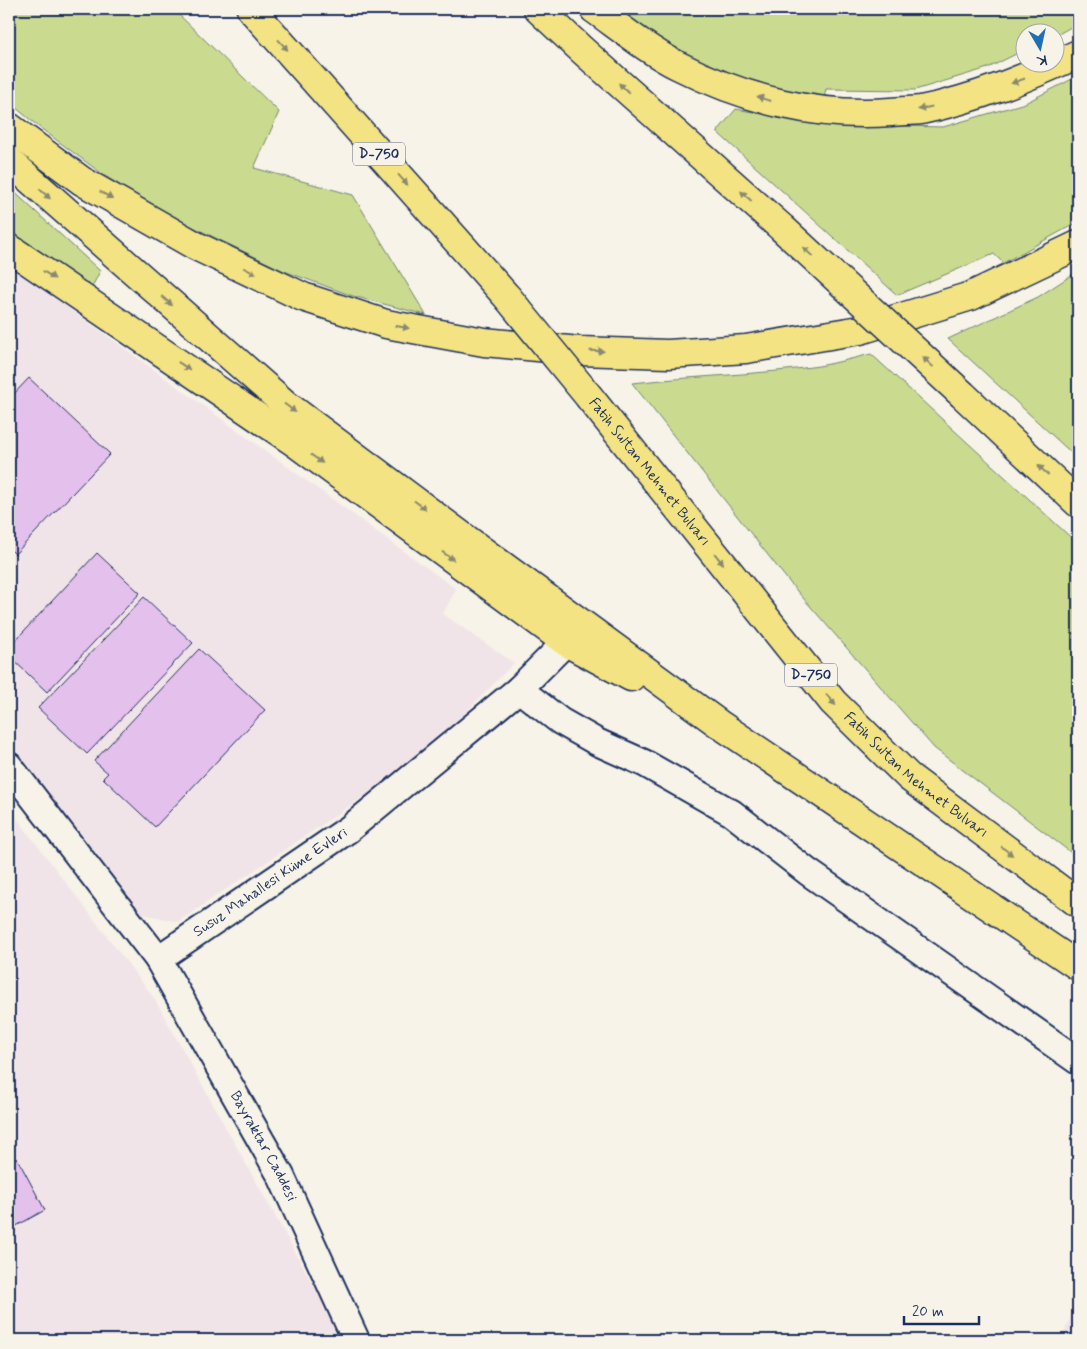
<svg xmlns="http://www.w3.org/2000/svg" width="1087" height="1349" viewBox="0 0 1087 1349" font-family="Mynerve,sans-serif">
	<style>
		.built { fill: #f1e4e9 }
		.green { fill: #cada8e; stroke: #728476 }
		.building { fill: #e4c1ec; stroke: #1b2f5e }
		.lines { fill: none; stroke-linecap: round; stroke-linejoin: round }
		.street-casing { stroke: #1b2f5e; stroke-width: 30 }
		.highway-casing { stroke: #1b2f5e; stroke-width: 31 }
		.street { stroke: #f7f3e8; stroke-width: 26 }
		.highway { stroke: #f4e382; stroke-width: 28 }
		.highway-bridge-casing { stroke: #1b2f5e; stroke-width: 31; stroke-linecap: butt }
		.highway-bridge { stroke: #f4e382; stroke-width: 28 }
		.oneway { fill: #888970 }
		.labels { text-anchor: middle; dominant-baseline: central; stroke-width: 4.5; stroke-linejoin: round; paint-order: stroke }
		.shield { fill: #f7f3e8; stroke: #5d6a87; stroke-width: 1 }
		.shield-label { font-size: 14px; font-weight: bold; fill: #1b2f5e }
		.street-label { font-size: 15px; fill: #1b2f5e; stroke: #f7f3e8 }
	</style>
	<rect width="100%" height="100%" fill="#f7f3e8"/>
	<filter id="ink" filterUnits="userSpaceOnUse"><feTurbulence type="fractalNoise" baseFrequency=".02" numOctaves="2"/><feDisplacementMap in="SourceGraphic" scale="10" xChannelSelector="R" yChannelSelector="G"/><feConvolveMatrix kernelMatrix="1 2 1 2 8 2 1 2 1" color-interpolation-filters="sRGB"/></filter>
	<g filter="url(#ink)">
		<path class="built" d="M9,267L33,282L456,589L443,614L514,663L421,758L178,922L139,913L9,741Z
			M9,808L154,998L344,1340H9Z
			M1078,1299V1340H1061Z"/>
		<path class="green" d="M9,9H173L279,112L254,168L353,195L426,315L353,296L284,271L170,216L105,176L39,127L9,102Z
			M618,9H1078V23L1055,36L1054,32H1024V50L988,68L915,90L826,89L824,98L774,89L726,76L663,41Z
			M1078,76V222L1003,263L994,254L897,295L717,132L736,109L820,124L943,127L1025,103Z
			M9,187L100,271L92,287L9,230Z
			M1078,271V459L948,339L1038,297Z
			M871,354L1078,544V858L934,748L790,583L632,383C694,376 757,375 819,366C836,363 854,358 871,354Z"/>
		<path class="building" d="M29,378L110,454L15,554L9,548V399Z
			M97,553L140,593L47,692L9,656V647Z
			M144,597L193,643L87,754L38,708Z
			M199,649L265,710L155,827L103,778L108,773L94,761Z
			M17,1158L45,1210L9,1230V1162Z"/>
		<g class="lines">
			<defs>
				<g id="street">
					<path d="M519,689L560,721L597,742L644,763L732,813L808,872L1078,1061"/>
					<path id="s1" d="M9,766L158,959L349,829L519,689L566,642"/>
					<path id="s2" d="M158,959L281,1176L356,1340"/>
				</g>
				<g id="highway">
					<path d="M251,9L508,298"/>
					<path d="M538,9L582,50L782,228"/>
					<path d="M594,9C622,29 649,51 679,66C744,99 818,118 891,112C901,111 912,111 921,110C976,99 1028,77 1078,54"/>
					<path d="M9,127L82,181L196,246L303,297L386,324L484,342L580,351L668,354L746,349L860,330L971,296L1078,245"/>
					<path d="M9,161L285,404L466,539L719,724L1078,966"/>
					<path d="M9,248L297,444L566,642L631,677"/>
					<path d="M963,395L1078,503"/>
					<path id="s3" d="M590,398L833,702L909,777L1078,903"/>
				</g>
			</defs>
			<use href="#street" class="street-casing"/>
			<use href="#highway" class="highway-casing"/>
			<use href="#street" class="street"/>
			<use href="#highway" class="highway"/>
			<defs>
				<path id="highway-bridge" d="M782,228L963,395
					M508,298L590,398"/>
			</defs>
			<use href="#highway-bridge" class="highway-bridge-casing"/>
			<use href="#highway-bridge" class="highway-bridge"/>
		</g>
		<defs><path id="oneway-solid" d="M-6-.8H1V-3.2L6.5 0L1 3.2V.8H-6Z" transform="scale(1.25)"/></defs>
		<g class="oneway">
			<use href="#oneway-solid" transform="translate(283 45) rotate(48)"/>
			<use href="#oneway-solid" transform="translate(1018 81) rotate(161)"/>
			<use href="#oneway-solid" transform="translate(624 88) rotate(-138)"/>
			<use href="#oneway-solid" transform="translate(764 99) rotate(-163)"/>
			<use href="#oneway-solid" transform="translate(925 108) rotate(168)"/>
			<use href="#oneway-solid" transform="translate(403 180) rotate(48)"/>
			<use href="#oneway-solid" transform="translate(45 194) rotate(42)"/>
			<use href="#oneway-solid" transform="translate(106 195) rotate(30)"/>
			<use href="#oneway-solid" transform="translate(746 196) rotate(-138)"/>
			<use href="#oneway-solid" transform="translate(808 252) rotate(-137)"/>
			<use href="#oneway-solid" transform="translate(250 271) rotate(26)"/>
			<use href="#oneway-solid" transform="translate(49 275) rotate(33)"/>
			<use href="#oneway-solid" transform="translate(167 301) rotate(41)"/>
			<use href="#oneway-solid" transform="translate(402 327) rotate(10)"/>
			<use href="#oneway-solid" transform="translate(597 351) rotate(2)"/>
			<use href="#oneway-solid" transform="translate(928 362) rotate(-137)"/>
			<use href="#oneway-solid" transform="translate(184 366) rotate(34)"/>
			<use href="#oneway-solid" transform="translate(290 408) rotate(37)"/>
			<use href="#oneway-solid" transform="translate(317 459) rotate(36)"/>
			<use href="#oneway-solid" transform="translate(1043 470) rotate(-137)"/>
			<use href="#oneway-solid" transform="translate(420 505) rotate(37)"/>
			<use href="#oneway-solid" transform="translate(448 556) rotate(36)"/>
			<use href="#oneway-solid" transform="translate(719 559) rotate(51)"/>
			<use href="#oneway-solid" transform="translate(831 700) rotate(49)"/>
			<use href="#oneway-solid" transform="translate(1007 851) rotate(37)"/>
		</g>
	</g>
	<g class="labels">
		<g class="shield">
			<rect x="353" y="142.5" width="52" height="23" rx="4"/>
			<rect x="785" y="663.5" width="52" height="23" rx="4"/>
		</g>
		<g class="shield-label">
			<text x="379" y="154">D-750</text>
			<text x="811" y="675">D-750</text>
		</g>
		<g class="street-label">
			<text stroke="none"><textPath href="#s3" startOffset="95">Fatih Sultan Mehmet Bulvarı</textPath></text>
			<text stroke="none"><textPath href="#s3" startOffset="500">Fatih Sultan Mehmet Bulvarı</textPath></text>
			<text stroke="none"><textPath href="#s1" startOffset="380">Susuz Mahallesi Küme Evleri</textPath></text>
			<text stroke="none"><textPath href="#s2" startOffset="215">Bayraktar Caddesi</textPath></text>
		</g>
	</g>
	<rect width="1087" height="1349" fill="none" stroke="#f7f3e8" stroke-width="30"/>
	<rect x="15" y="15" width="1057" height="1319" fill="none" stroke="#1b2f5e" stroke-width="2" filter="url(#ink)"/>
	<g transform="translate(1040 48) rotate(171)"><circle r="24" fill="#f7f3e8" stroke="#9fa5b1"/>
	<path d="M0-4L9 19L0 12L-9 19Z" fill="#1f6fb2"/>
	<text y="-8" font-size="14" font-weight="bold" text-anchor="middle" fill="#1b2f5e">K</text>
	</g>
	<path d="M904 1316v8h75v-8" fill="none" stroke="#1b2f5e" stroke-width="2.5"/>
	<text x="912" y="1316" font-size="15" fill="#1b2f5e" stroke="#f7f3e8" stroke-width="4" paint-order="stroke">20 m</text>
</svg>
